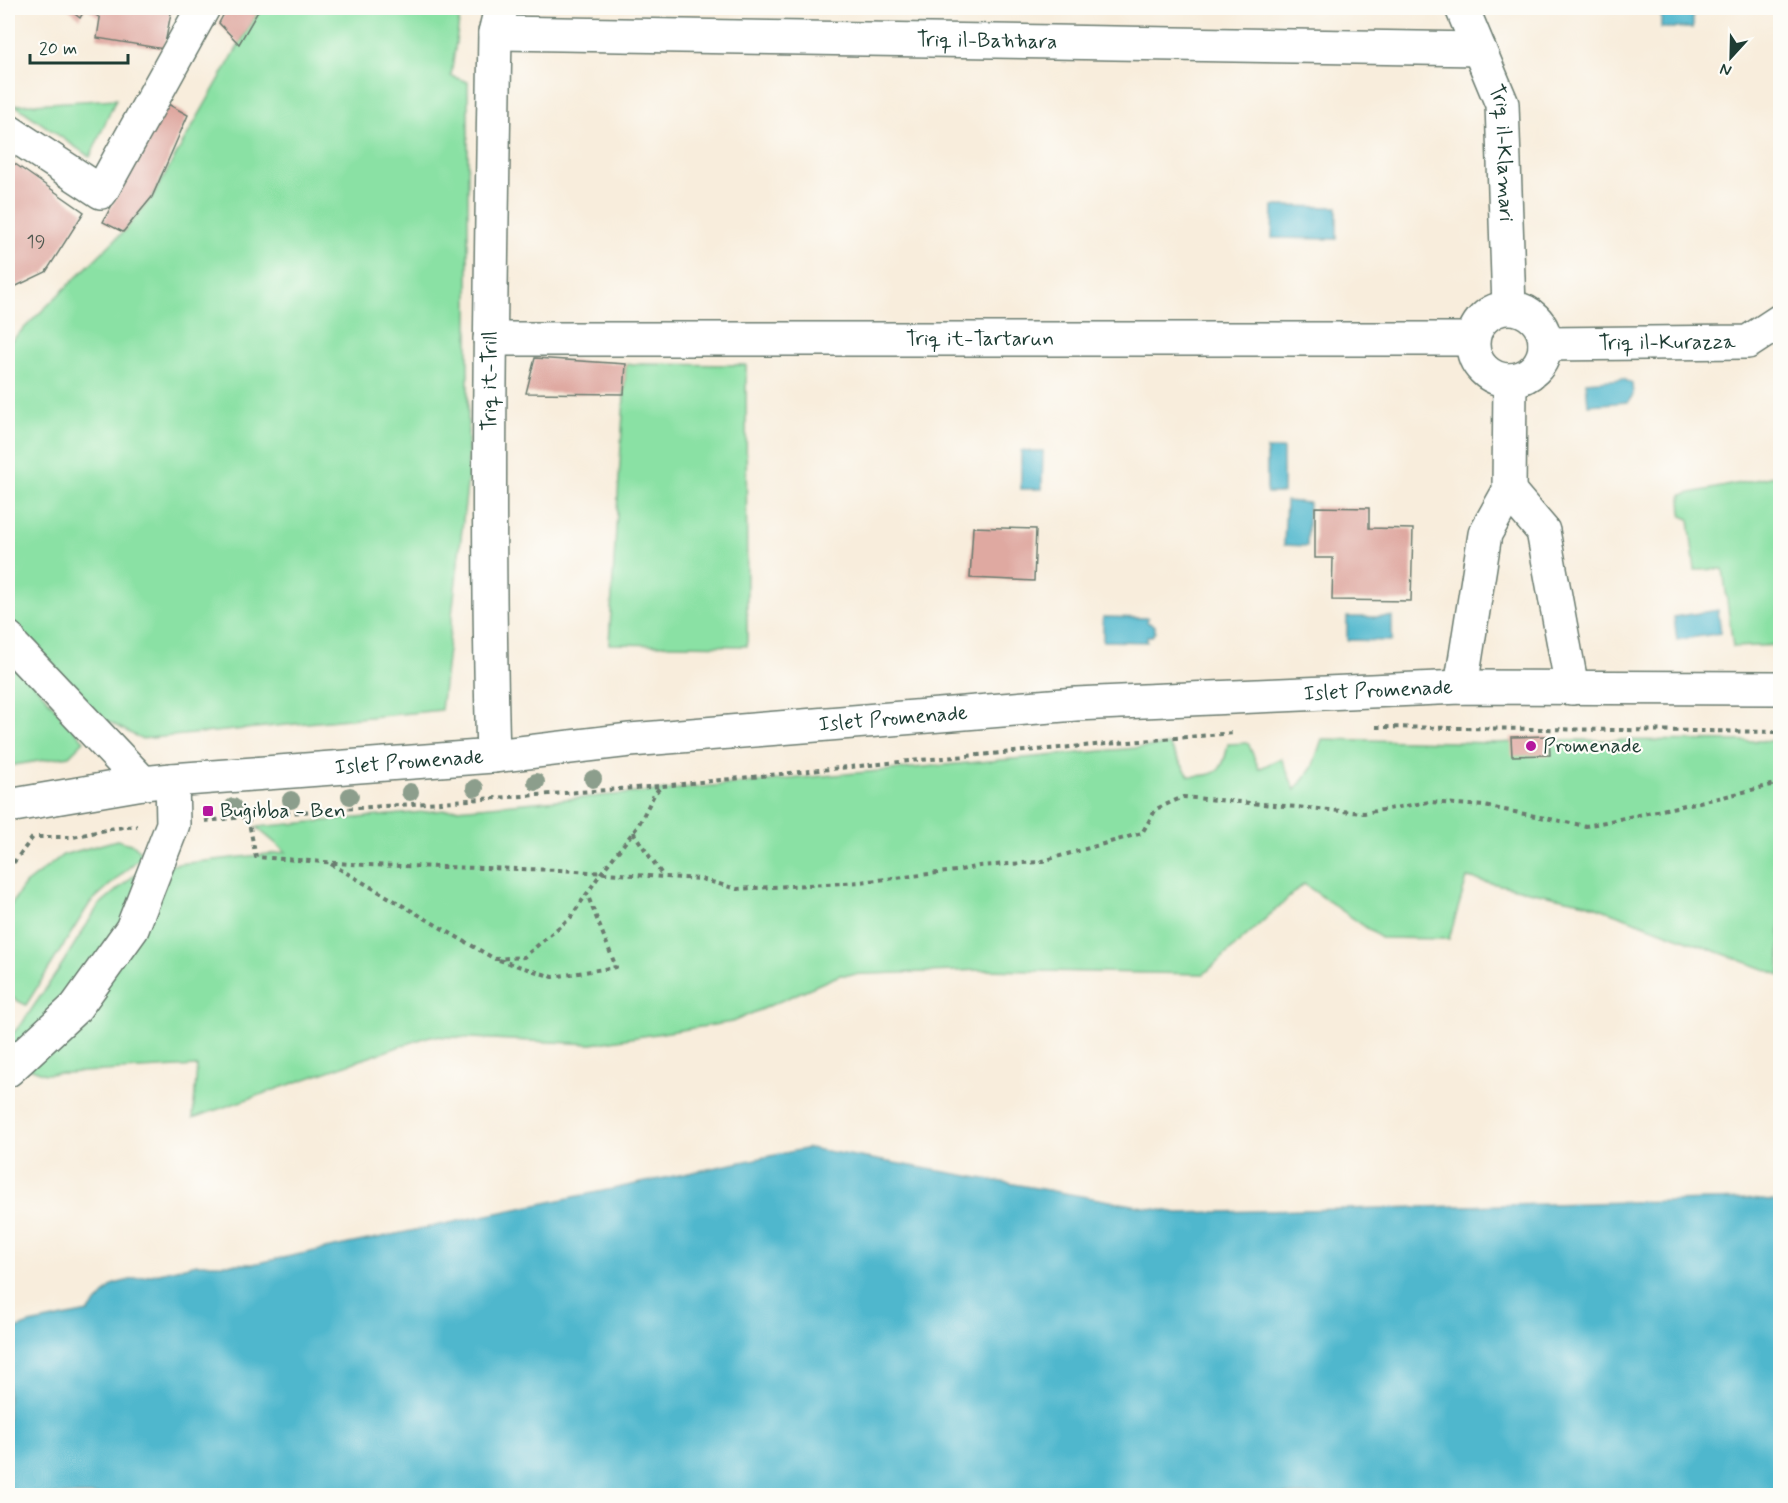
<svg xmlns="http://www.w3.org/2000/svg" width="1788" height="1503" viewBox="0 0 1788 1503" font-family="Mynerve,sans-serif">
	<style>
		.green { fill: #8ae1a4; stroke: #548f6c; stroke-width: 1.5 }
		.water { fill: #4fb7cd; stroke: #377a80; stroke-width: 1.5 }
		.building { fill: #dfa9a1 }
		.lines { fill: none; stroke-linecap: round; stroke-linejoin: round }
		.minor-casing { stroke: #6b7b6f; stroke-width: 36 }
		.path { stroke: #6b7b6f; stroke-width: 4; stroke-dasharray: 4.5 4.5; stroke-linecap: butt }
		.minor { stroke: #fff; stroke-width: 33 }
		.tree { fill: #8c9e8c }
		.poi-dot { fill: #b5179e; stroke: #fdfcf7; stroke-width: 2 }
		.labels { text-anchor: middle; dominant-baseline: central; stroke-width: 4.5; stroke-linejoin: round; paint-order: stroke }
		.number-label { font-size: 18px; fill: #4f584f }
		.street-label { font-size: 21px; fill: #1f3d34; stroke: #fdfcf7 }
		.poi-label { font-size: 21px; fill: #1f3d34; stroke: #fdfcf7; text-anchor: start }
	</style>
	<rect width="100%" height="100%" fill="#fdfcf7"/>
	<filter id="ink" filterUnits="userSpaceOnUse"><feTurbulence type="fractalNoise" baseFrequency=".0167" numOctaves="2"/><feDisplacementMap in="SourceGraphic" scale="12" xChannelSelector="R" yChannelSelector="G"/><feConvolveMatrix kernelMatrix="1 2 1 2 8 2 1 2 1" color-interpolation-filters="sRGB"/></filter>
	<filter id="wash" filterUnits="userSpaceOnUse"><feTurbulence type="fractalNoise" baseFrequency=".008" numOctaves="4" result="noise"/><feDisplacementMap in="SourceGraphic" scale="24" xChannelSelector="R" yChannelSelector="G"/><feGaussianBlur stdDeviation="1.35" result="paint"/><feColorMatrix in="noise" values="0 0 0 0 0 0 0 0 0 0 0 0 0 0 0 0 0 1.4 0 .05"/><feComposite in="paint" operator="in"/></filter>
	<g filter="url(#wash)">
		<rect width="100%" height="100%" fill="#f8eddc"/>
		<path class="green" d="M260,8H461L451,76L468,82V477L441,710L141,739L89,711L34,658L8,619V344L123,232L152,197Z
			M116,99L90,157L15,105Z
			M626,364L746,365L747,646L609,644Z
			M1780,475V645L1733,647L1723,569L1695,570L1689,519L1682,516L1681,495Z
			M8,654L84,741L69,756L8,766Z
			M1322,739L1495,743L1564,740L1780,741V975L1586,903L1467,878L1449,939L1381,938L1304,884L1204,974L983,970L840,975L732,1022L592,1044L430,1036L193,1118L197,1066L45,1074L8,1060V1039L23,1022L59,969L99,905L143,868L286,852L256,827L1169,745L1189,776C1218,776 1223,772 1228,744L1248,743L1259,769L1281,758L1295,790L1312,768Z
			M117,840L134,845L144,854L90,903L26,1005L12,998L8,992V909L25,884L63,855Z"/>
		<path class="water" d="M1661,8H1693V28H1661Z
			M1273,206L1337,207V239L1272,238Z
			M1624,379L1632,384L1633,395L1628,402L1588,405L1586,382Z
			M1267,449H1283V493H1267Z
			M1021,451H1043L1042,489H1021Z
			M1286,501L1309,503L1307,546L1284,545Z
			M1718,610L1721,633L1677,640L1674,617Z
			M1103,617L1148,618L1147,622L1155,626V632L1152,636H1147V642L1103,641Z
			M1347,617H1392V641L1347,640Z
			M809,1148L1178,1213L1751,1199L1780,1202V1495H8V1332L29,1324L88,1312L114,1284L197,1264H253Z"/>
		<g id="blocks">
			<path class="building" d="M67,8H86L80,18Z
				M86,8H172L164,49L97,38L100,18Z
				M227,8H260L239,44L219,23Z
				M166,103L188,115L152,197L123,232L103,222Z
				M8,159L84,212L46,272L8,290Z
				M535,358L626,364L624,394L526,393Z
				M1315,507L1369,508V528L1413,529L1411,601L1332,600L1333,558H1315Z
				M973,527L1036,529L1034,581L970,578Z
				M1549,736L1550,755L1512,756L1511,737Z"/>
		</g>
	</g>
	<g filter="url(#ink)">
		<use href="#blocks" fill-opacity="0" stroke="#6b7b6f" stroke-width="1.5"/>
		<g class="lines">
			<defs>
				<g id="minor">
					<path id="s1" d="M1462,8L1502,104L1509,307"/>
					<path id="s2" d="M495,33L1479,49"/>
					<path d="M8,131L101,192L203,8"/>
					<circle cx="1509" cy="344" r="36"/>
					<path id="s3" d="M490,339H1472"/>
					<path id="s4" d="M1545,344L1748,342L1780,321"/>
					<path d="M1509,491L1543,531L1572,688"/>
					<path d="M8,638L13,646L143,783"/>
					<path d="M1461,687L1485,534L1509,491L1510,380"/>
					<path id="s5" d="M493,756C486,515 491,273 495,33L501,8"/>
					<path id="s6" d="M8,806L143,783L172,780L493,756L630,740L1076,704L1461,687L1780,688"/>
					<path d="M8,1070L76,1007L132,929L173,824L172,780"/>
				</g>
			</defs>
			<use href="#minor" class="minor-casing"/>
			<path class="path" d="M1376,727L1780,732
				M248,818L256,857L365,865L560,870L664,877L701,879L737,889L860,882L956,871L979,866L1039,862L1142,833L1156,809L1183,797L1364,813L1429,802L1484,806L1586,826L1723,797L1780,783
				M205,821L274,814L662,786L909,761L1234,733
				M633,832L663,876
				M38,837H73L115,828L137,826
				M331,864L495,959L524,957L571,917L601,873L638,826L655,793L662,786
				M8,870L33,837
				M499,960L553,977L616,967L587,894"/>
			<use href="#minor" class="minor"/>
		</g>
		<g class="tree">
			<circle cx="593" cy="779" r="9"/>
			<circle cx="536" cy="782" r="9"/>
			<circle cx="475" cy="788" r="9"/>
			<circle cx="410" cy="792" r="9"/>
			<circle cx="350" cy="796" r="9"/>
			<circle cx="291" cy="800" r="9"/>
			<circle cx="233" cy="807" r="9"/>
		</g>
	</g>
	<g class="poi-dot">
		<circle cx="1531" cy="746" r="6"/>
		<rect x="202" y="805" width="12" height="12" rx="3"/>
	</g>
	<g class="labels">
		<g class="number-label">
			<text x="36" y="242">19</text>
		</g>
		<g class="street-label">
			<text stroke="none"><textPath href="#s2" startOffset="492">Triq il-Baħħara</textPath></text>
			<text stroke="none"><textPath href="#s1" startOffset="153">Triq il-Klamari</textPath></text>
			<text stroke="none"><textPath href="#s3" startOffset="490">Triq it-Tartarun</textPath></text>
			<text stroke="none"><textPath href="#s4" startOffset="122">Triq il-Kurazza</textPath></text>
			<text stroke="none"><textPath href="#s5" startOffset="375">Triq it-Trill</textPath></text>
			<text stroke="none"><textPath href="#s6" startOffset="1376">Islet Promenade</textPath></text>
			<text stroke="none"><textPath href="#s6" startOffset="890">Islet Promenade</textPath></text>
			<text stroke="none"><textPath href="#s6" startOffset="404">Islet Promenade</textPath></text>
		</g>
		<g class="poi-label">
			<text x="1543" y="746">Promenade</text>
			<text x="220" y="811">Buġibba - Ben</text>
		</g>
	</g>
	<rect width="1788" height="1503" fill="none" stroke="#fdfcf7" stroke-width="30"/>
	<g transform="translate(1731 57) rotate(202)" stroke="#fdfcf7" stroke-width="4.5" paint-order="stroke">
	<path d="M0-4.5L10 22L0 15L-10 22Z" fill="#1f3d34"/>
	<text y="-9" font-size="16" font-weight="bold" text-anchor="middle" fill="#1f3d34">N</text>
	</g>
	<path d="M30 54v9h98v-9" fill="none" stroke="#1f3d34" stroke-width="3"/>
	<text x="39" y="54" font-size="18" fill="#1f3d34" stroke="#fdfcf7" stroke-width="4.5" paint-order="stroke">20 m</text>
</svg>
